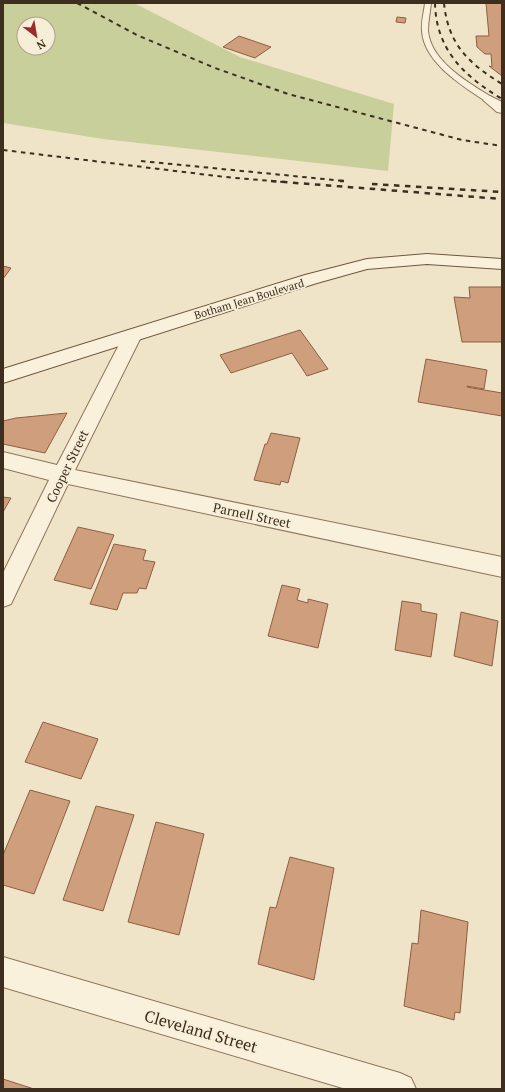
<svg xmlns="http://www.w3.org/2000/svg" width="505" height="1092" viewBox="0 0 505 1092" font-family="'PT Serif',serif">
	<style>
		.green { fill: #c9cf9b; fill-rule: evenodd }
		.building { fill: #cf9f7d; stroke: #8d5f41 }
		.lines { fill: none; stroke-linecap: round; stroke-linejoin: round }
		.service-casing { stroke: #8d765c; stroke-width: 2 }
		.minor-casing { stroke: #8d765c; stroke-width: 2 }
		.secondary-casing { stroke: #6f573f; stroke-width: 2 }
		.service { fill: #faf1dc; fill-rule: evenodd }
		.minor { fill: #faf1dc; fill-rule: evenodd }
		.secondary { fill: #faf1dc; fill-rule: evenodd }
		.rail-far1 { stroke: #3d2e20; stroke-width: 2; stroke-dasharray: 4.5 4.5; stroke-linecap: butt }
		.rail { stroke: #3d2e20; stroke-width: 2.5; stroke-dasharray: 5.5 5.5; stroke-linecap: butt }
		.labels { text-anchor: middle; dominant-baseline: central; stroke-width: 3.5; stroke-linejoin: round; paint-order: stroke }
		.far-street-label { font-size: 11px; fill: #3d2e20; stroke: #f7eed8 }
		.street-label { font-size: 13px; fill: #3d2e20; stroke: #f7eed8 }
		.near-street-label { font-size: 16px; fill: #3d2e20; stroke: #f7eed8 }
	</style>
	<rect width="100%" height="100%" fill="#f0e4c8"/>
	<path class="green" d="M3,3H134L240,57L394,104L388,171L103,139L3,123ZM24,24H48V48H24Z"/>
	<path class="building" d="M486,3H502V76L489,66L492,67L491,54H485L477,47L476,36H489Z
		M397,17L406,18L405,23L396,22Z
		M239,36L271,47L255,58L223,47Z
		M3,266L11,268L3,279Z
		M469,287H502V342H462L454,297L470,298Z
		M300,330L328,369L307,376L292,353L231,373L220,355Z
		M426,359L487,370L484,389L467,386V387L502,393V416L418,402Z
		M67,413L45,453L3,444V421L16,418Z
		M271,433L300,438L288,483L281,481L280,485L254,480L265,444H267Z
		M3,497L11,498L3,512Z
		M78,527L114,535L91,589L54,580Z
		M114,544L146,550L143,560L155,562L146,589L139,588L137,593H123L117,610L90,604Z
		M282,585L300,589L297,600L308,603V599L328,604L318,648L268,636Z
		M402,601L421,604V611L437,614L431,657L395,650Z
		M461,612L498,621L492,666L454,656Z
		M43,722L98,739L81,779L25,762Z
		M30,790L70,801L34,894L3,885V855Z
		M96,806L134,815L103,911L63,900Z
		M156,822L204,834L179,935L128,922Z
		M290,857L334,868L314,980L258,964L270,907L276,908Z
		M421,910L468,922L460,1013L455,1012L454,1020L404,1006L412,943L418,944Z
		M3,1079L34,1089H3Z"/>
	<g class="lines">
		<defs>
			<path id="service" d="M425,3H431C430,12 428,22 428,31C431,62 469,83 493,98V102H487C463,86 424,63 422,31C421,22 424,12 425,3Z"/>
			<path id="minor" d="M490,96L502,102V113L497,112L483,100L485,97Z
				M133,329L139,331L142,335L75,470L502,557V577L68,484L11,604L3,607V573L49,480L3,468V452L57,465L124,335L127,331Z
				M3,957L400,1073L411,1078L416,1089H346L3,987Z"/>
			<path id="secondary" d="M427,254L502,259V269L427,264L367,269L317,283L3,383V369L305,275L367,259Z"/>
		</defs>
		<use href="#service" class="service-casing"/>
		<use href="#minor" class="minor-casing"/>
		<use href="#secondary" class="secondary-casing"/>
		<use href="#service" class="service"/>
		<use href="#minor" class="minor"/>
		<use href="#secondary" class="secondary"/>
		<path class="rail-far1" d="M77,3L137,35L215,68L288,94L462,140L502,146
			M435,3C436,50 464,76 502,99
			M444,3C448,44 468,63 502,84
			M3,150L225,177L283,182
			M141,161L344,181"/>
		<path class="rail" d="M271,181L502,199
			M340,181H344
			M372,184L502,192"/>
	</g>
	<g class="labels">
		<g class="far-street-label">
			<text transform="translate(249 299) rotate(-17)">Botham Jean Boulevard</text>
		</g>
		<g class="street-label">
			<text transform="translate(67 466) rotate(-64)">Cooper Street</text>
			<text transform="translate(252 515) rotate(12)">Parnell Street</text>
		</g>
		<g class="near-street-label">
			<text transform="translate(201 1031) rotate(16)">Cleveland Street</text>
		</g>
	</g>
	<rect width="505" height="1092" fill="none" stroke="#3d2e20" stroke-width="8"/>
	<g transform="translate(36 36) rotate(149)"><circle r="19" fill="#f7eed8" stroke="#ada18e"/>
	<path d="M0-3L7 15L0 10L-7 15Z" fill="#9e2a2b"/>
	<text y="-6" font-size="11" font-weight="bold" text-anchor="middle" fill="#3d2e20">N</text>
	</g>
</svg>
